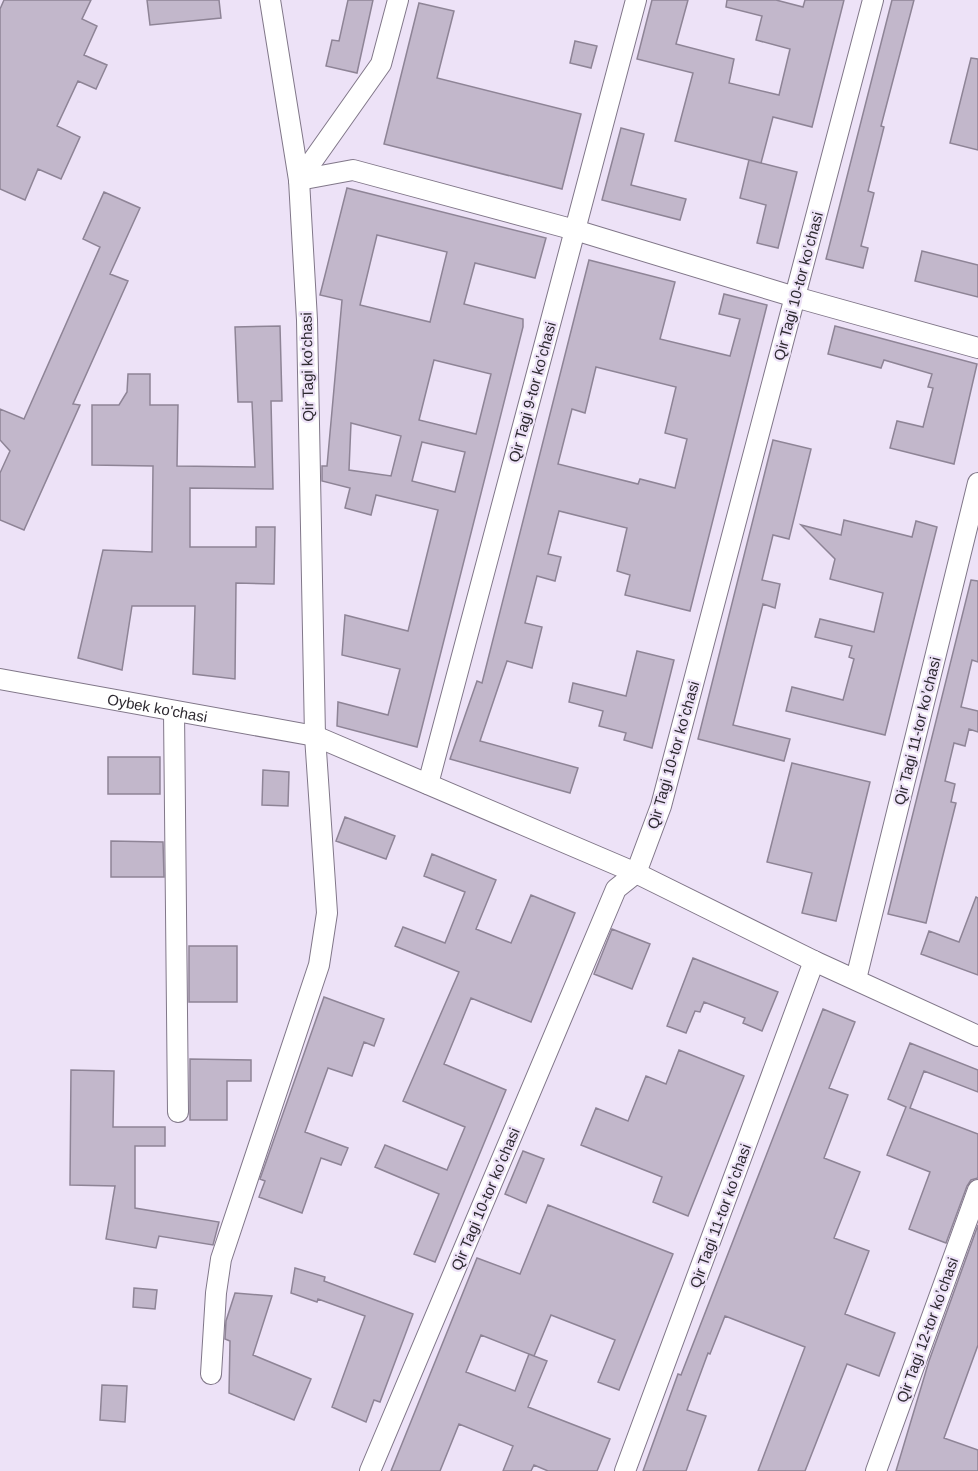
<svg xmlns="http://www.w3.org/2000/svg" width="978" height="1471" viewBox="0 0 978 1471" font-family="Helvetica,sans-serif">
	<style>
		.building { fill: #c2b7cb; stroke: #8e8496; stroke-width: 1.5; fill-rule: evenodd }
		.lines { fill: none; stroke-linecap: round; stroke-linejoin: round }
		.street-casing { stroke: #817789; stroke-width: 22 }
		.street { stroke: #fff; stroke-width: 20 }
		.labels { text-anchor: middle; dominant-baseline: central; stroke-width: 4.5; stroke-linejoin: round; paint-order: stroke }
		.street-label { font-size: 15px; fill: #2d2930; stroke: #ede2f7 }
	</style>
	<rect width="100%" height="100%" fill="#ede2f7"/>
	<path class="building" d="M4,0H91L82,19L97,26L84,55L107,65L96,89L78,81L57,126L80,137L61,179L38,169L25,200L0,189V9Z
		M147,0H219L221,18L150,25Z
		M348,0H373L357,73L326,66L332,40L339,41Z
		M652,0H688L676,44L734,59L729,83L779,95L790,49L756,40L762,16L726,7L727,0H776L803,7L805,0H844L812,127L773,117L761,163L675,141L693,73L637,59Z
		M892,0H914L881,126L884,127L868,191L874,193L861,246L868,248L863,268L826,259Z
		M419,3L454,11L437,78L581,114L562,189L384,144Z
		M575,41L597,46L591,68L570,63Z
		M971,58L978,59V150L950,143Z
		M621,128L644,134L631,185L686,199L680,220L602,200Z
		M749,160L797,172L778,248L757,243L766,205L740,198Z
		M347,188L546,238L535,278L475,263L464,304L523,319V327L417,747L337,726L338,702L388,715L400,669L342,655L345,615L408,631L438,510L376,495L371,515L345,508L350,488L322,481V466H327L342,300L320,295ZM377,235L447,252L430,322L360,305ZM434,360L491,374L476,434L419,420ZM351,423L401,436L391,476L349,470ZM422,442L465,452L455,492L412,481Z
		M104,192L140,208L110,274L128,281L73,404L80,405L24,530L0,520V473L10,451L0,440V409L24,419L100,247L83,239Z
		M922,251L978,265V297L915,281Z
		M589,260L675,282L660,339L730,356L740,319L719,314L724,294L767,305L690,611L625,595L630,575L617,571L627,528L559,511L548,554L561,557L555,581L537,576L525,623L542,627L532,668L507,661L480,741L578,768L570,793L450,759L477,681L482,683ZM596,367L676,387L665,433L687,439L675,488L640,479L638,484L558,464L572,409L585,413Z
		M280,326L282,401H271L273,489L190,488V547H256V527H275L274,584L236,583L235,679L193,674L195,606H132L122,670L78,658L103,550L152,552L153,466L92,465V405H119L127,392L128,374H150V405H178L177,466L255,467L252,402H238L235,327Z
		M835,326L977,364L954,464L890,448L897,421L923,427L933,388L928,387L932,374L884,360L881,368L828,354Z
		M773,440L811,449L789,539L773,535L762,580L780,584L775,608L763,604L733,725L790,739L784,761L698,739Z
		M844,520L912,537L916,521L937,527L885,735L786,711L792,687L843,700L854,659L849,657L852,646L815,637L820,619L874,632L883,593L830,579L835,559L801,525L841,535Z
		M971,580L978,581V662L972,660L961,707L978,711V732L969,729L965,746L954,743L945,781L955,784L951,802L956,803L926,923L888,914Z
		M637,651L674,660L652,748L624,740L626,733L599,726L603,711L569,702L573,683L626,696Z
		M108,757H160V794H108Z
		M792,763L870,782L836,921L802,913L812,873L767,862Z
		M263,770L289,772L288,806L262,805Z
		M345,817L395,836L386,859L336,841Z
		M111,841L163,842L164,877H111Z
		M432,854L496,880L476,929L511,943L531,895L575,913L531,1022L471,998L444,1064L506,1090L435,1262L414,1254L439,1194L375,1167L385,1145L447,1170L465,1127L403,1101L459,972L395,946L403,927L445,943L465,892L424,876Z
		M976,897L978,898V975L921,954L929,931L959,942Z
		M612,929L650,944L632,989L594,974Z
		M189,946H237V1002H189Z
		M693,958L778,992L762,1031L743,1023L745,1018L704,1002L700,1012L695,1011L686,1033L667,1026Z
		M324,997L384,1019L374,1046L364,1042L352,1076L328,1068L305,1132L348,1148L341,1165L321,1158L302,1213L259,1197L265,1181L260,1179Z
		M823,1009L855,1022L829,1088L848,1095L824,1158L860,1172L834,1238L869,1251L845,1314L895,1333L879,1376L847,1364L805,1471H758L805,1347L725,1316L710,1354L708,1353L687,1410L706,1416L686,1471H643L678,1374L681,1375Z
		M910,1043L978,1070V1092L924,1071L910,1108L978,1134V1178L971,1180L967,1186L946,1243L909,1229L930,1172L887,1155L906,1107L888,1099Z
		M679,1050L744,1076L688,1216L653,1202L662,1177L581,1145L596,1108L628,1121L646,1076L666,1084Z
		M190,1059L251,1060V1081H227V1120H190Z
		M71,1070L114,1071L113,1127H165V1146H135V1208L219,1222L213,1245L159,1236L156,1248L106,1239L115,1186L70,1185Z
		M523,1151L544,1159L526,1203L505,1194Z
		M548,1205L673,1254L619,1390L598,1382L615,1340L551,1315L534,1356L481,1335L466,1372L515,1391L529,1354L547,1361L528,1407L610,1439L597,1471H548L534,1465L531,1471H503L513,1446L459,1424L440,1471H391L477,1258L520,1274Z
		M978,1225V1345L944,1438L978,1450V1471H896L929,1361Z
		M295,1268L325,1277L324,1281L413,1314L380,1402L374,1400L366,1422L332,1407L365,1316L318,1299L317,1302L291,1293Z
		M134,1288L157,1290L155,1309L133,1307Z
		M235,1293L272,1296L253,1355L311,1379L294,1420L229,1393L230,1341L225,1339L226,1321Z
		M102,1385L127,1386L125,1422L100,1420Z"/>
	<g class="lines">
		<defs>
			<g id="street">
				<path d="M299,180L353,170L575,230L795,297L978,348"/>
				<path d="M299,180L381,64L398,0"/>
				<path id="s1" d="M0,679L315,736L636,873L814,961L978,1036"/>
				<path d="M174,711L178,1112"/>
				<path d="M428,784L636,0"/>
				<path d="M856,979L978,483"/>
				<path d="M211,1374L216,1293L221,1259L319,965L327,913L315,736L307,320L299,180L270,0"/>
				<path d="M370,1471L616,889L636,873L661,806L873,0"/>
				<path d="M625,1471L814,961"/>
				<path d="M876,1471L978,1190"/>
			</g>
		</defs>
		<use href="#street" class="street-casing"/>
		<use href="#street" class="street"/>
	</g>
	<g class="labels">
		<g class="street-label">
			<text transform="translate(798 286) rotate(-75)">Qir Tagi 10-tor koʼchasi</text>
			<text transform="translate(307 367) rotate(-91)">Qir Tagi ko'chasi</text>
			<text transform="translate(532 392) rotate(-75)">Qir Tagi 9-tor koʼchasi</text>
			<text stroke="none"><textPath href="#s1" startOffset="160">Oybek ko'chasi</textPath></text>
			<text transform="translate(917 731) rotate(-76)">Qir Tagi 11-tor koʼchasi</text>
			<text transform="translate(673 755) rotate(-74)">Qir Tagi 10-tor koʼchasi</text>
			<text transform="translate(485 1199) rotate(-67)">Qir Tagi 10-tor koʼchasi</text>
			<text transform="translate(720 1216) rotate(-70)">Qir Tagi 11-tor koʼchasi</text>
			<text transform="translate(927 1330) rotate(-70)">Qir Tagi 12-tor koʼchasi</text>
		</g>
	</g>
</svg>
